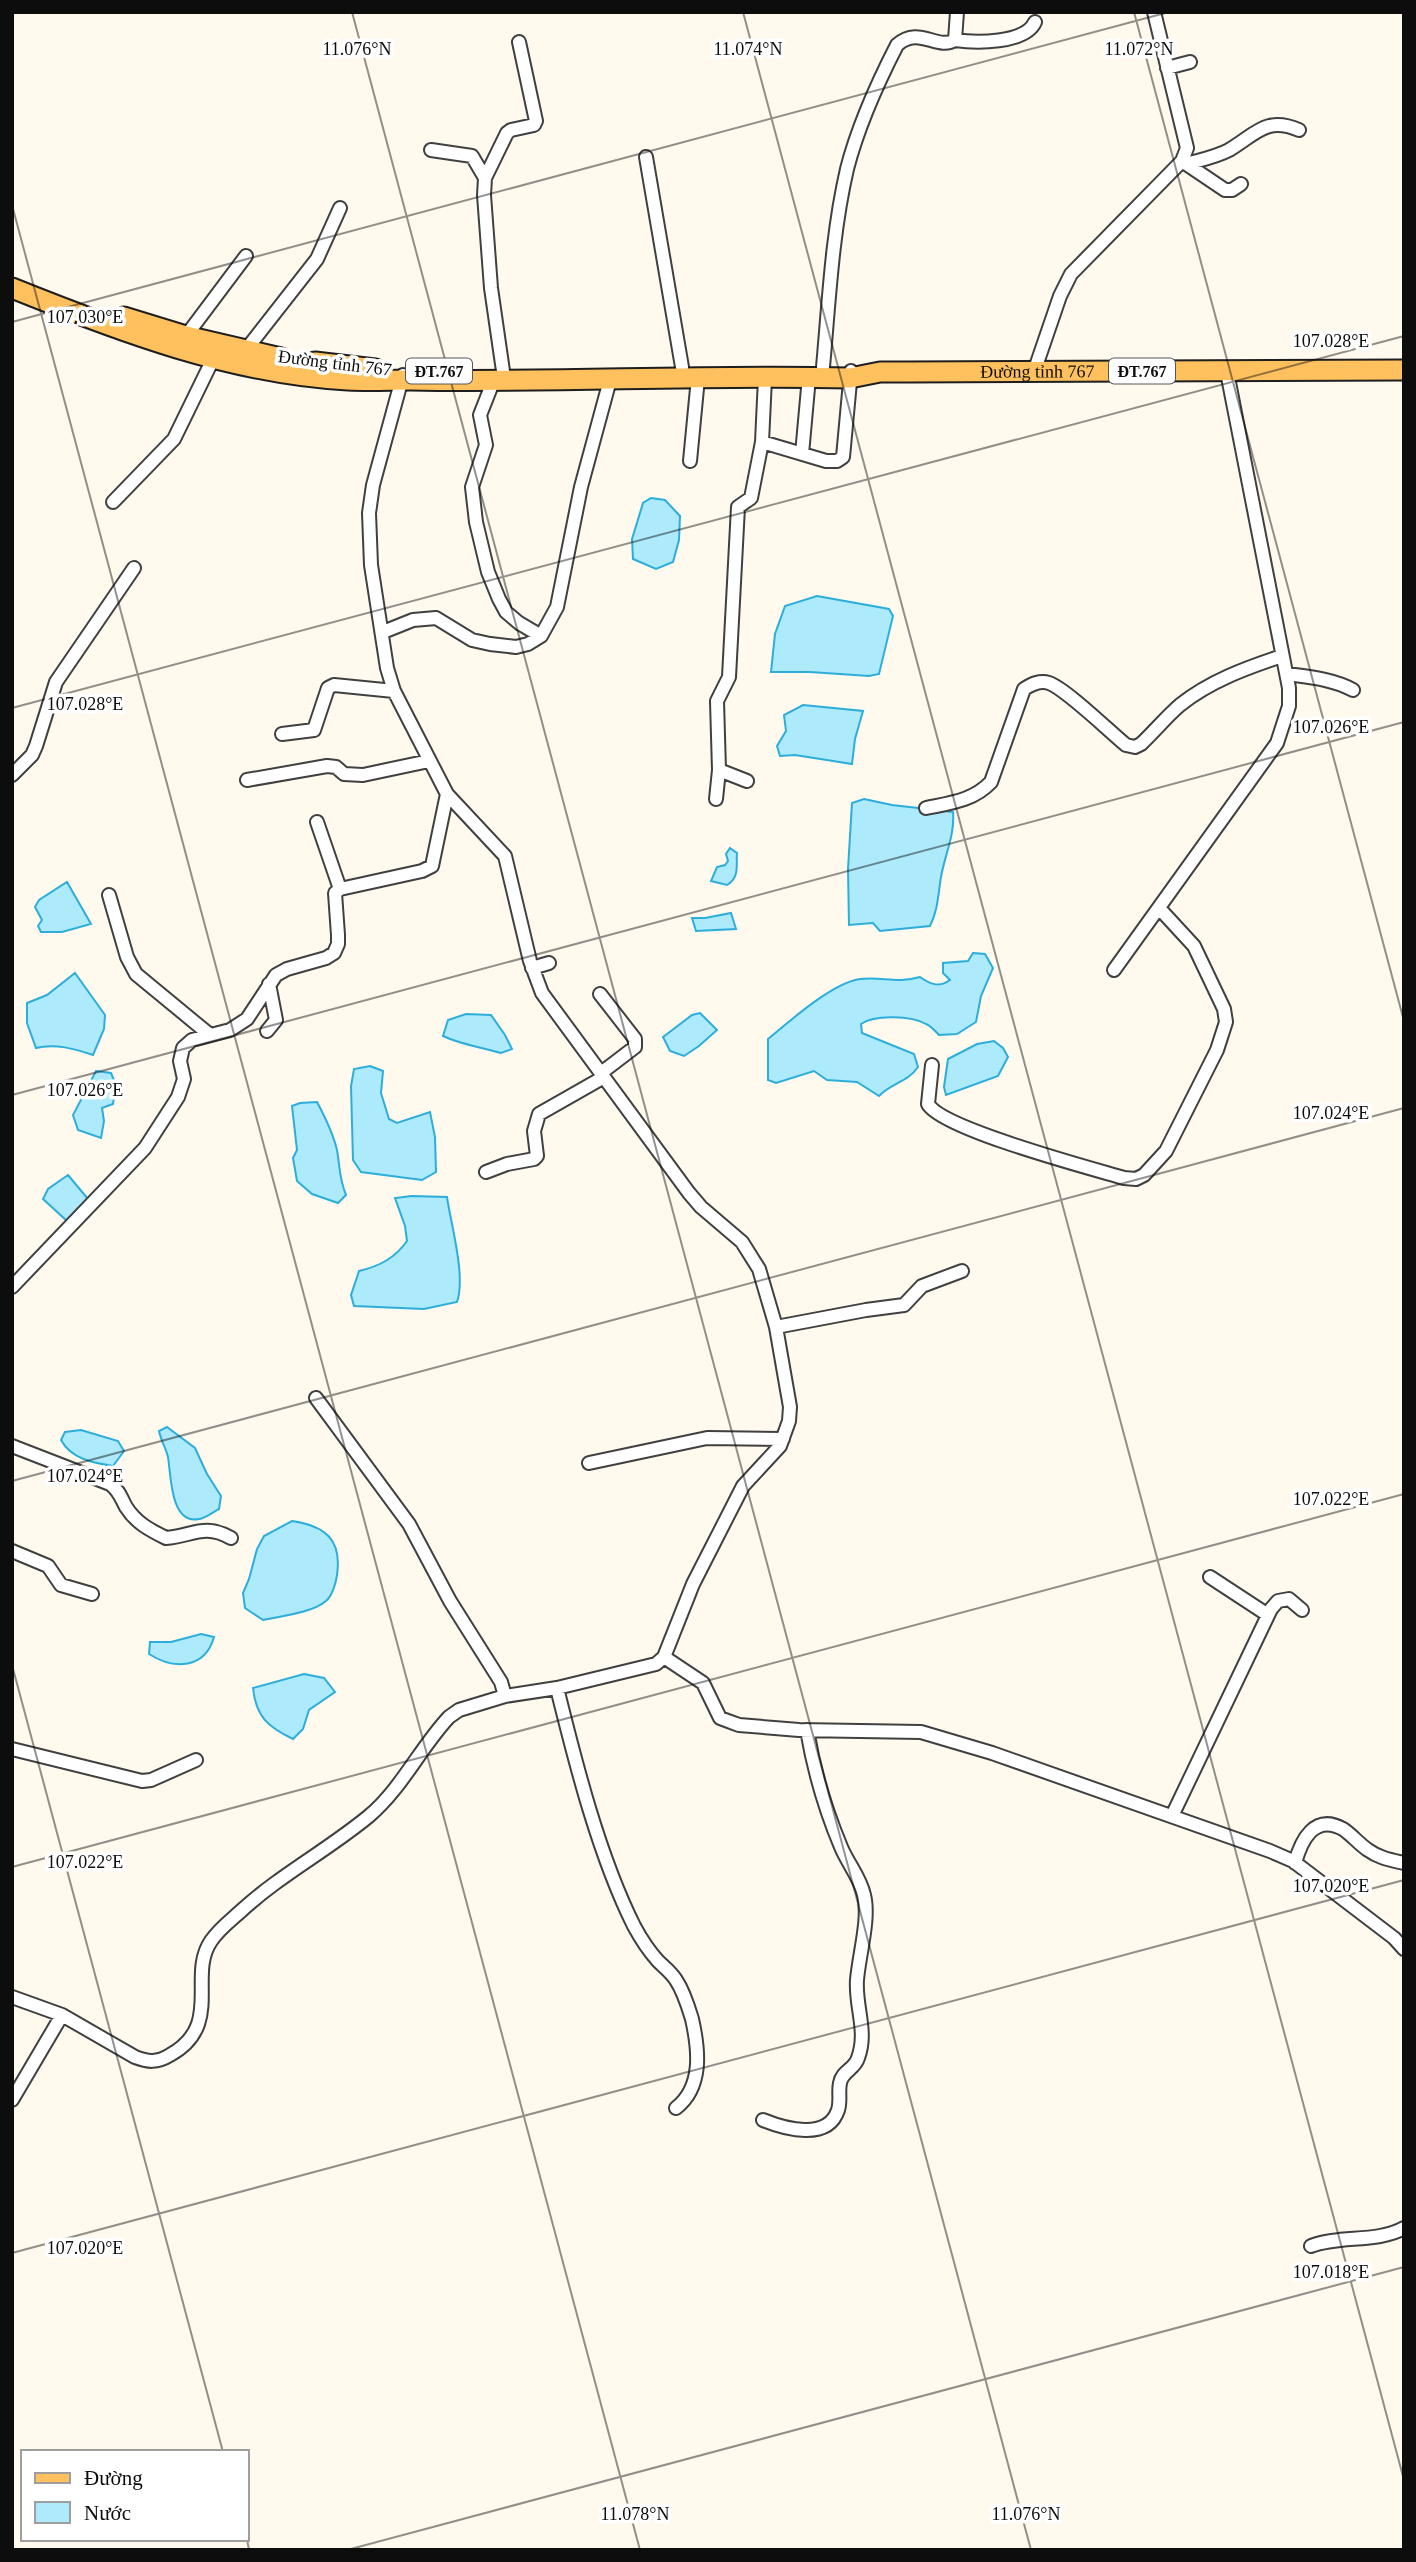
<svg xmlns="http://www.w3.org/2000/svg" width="1416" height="2562" viewBox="0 0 1416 2562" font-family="Georgia,serif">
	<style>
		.water { fill: #adeafc; stroke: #2daeda; stroke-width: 2 }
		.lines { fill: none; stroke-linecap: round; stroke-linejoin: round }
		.minor-casing { stroke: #404040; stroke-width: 16 }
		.primary-casing { stroke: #1e1e1e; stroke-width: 23 }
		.minor { stroke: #fff; stroke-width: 12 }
		.primary { stroke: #ffc15e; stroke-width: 19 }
		.ticks { fill: none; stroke: #0d0d0d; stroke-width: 2; stroke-opacity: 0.45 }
		.labels { text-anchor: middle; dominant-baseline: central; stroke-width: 7; stroke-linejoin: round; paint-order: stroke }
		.shield { fill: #fff; stroke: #565656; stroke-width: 2 }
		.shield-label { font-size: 16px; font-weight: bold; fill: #0d0d0d }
		.street-label { font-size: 18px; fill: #0d0d0d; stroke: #fff }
		.ticks-label { font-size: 18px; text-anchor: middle; fill: #0d0d0d; stroke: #fff; stroke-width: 7; stroke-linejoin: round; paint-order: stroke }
	</style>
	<rect width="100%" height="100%" fill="#fff9ee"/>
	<path class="water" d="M651,498L665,500L680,516L679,540L673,562L656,569L633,559L632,539L643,503Z
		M817,596L889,609L893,616L879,674L869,676L810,672H771L775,634L785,606Z
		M803,705L863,711L855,739L852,764L795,755L780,756L777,746L786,731L784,715Z
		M864,799L892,805L953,812C955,835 945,854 941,877C938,895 938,910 930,926L880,931L873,923L849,925L848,869L852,803Z
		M730,848L737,853C736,865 740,877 727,885L711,881L717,867L725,865L728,861L726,854Z
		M67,882L91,924L62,932H41L38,926L42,920L35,907L39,900Z
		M731,913L736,929L696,931L692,918H705Z
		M973,953L985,954L993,968L981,996L976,1022L957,1034L939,1035C935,1031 931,1026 926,1024C912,1016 875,1014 861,1024L862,1033L914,1054L918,1067C908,1082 891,1083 879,1096L857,1082L827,1080L814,1071L776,1083L768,1080V1039C790,1021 832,983 860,979C882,976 896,984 920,977C930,984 939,988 950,980L943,973V963L968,961Z
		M75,973L105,1015L104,1029L93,1055C75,1049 55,1043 36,1048L27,1023V1003L47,995Z
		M700,1013L717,1030L699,1046L684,1056L670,1051L663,1037L692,1015Z
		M466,1014L491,1015L505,1035L512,1049L501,1053C481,1047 462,1045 443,1036L448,1020Z
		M994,1041L1003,1048L1008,1057L998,1076L946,1095L944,1087L948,1059L977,1044Z
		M370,1066L383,1071L381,1093L389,1119L397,1123L430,1112L435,1137L436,1172L422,1180L361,1172L353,1160L351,1086L354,1069Z
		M96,1071L111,1073L116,1085L113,1104L102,1108L104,1121L101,1138L78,1130L73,1115Z
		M317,1102C325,1117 333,1133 337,1150C340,1167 339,1178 346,1195L338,1203L312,1194L297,1181L293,1158L297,1150L292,1106L300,1103Z
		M68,1175L88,1199L67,1221L43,1199L48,1189Z
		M412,1196L447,1197C451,1225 466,1276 457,1302L424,1309L354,1306L351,1295L359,1271C380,1266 395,1258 407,1241L405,1226L395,1198Z
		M167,1427L195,1448L207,1474L221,1496L219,1509C213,1512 206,1518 199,1519C170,1525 171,1474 168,1457C166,1448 161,1441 159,1431Z
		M81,1430L118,1441L124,1451L113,1466C94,1463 71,1459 61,1440L65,1432Z
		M292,1521C326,1526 342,1540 337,1575C336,1583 332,1596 326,1601C312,1613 281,1616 263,1620L245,1608L243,1593L249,1579L257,1549L264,1536Z
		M201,1634L214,1637C205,1669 174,1670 149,1654L150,1642H171Z
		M304,1674L324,1678L335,1692L309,1710L303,1729L293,1739C268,1727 256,1717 253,1688Z"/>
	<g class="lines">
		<defs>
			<path id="minor" d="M955,40C975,43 1025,44 1035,22
				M1167,68L1190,62
				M431,150L472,156L485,178
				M646,157L682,367
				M1182,161L1225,190H1232L1241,184
				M1186,164C1200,160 1216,157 1229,150C1256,134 1266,116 1299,130
				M186,336L246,256
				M245,351L317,259L340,208
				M823,367C829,301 832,234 847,169C858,126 877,84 897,45C919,25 937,51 955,40L957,12
				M503,371L491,288L484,195L485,178L507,133L511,130L534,125L536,121L519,42
				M1034,372L1060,296L1071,274L1182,161L1187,148L1154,12
				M493,382L480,415L486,445L472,487L476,522L488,572L499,599L506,612L519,623L541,636
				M762,442L826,461H837L843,457L851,371
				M802,454L809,377
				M690,461L698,378
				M113,502L174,439L214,357
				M383,632L413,620L436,618L472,640L490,644L516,647L528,644L541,636L557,607L581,487L610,380
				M1287,674C1309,677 1333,679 1353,690
				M282,734L314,730L328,688L334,685L394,691
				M719,770L747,781
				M12,775L32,755L36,746L56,682L134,568
				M247,780L327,766L336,767L344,774L363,775L429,761
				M716,799L719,770L717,701L729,677L738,507L751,498L762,442L765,378
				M926,808C950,803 973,801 991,782L1024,689C1032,684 1040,680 1049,683C1066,689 1110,732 1126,745L1135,747L1141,744C1154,732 1166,717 1180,705C1210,681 1246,668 1282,656
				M317,822L340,889
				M109,895L127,957L136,974L210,1035
				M532,968L549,963
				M1114,970L1277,743L1289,706V688L1227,372
				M600,994L635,1039V1047L601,1073
				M267,1031L276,1020L269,984
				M932,1065L928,1104C942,1129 1090,1168 1124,1178L1136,1179L1144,1175L1166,1151L1217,1050L1226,1022L1224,1009L1194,946L1159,908
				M486,1172L507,1164L534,1159L537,1156L534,1131L539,1114L604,1077
				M12,1287L145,1148L178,1097L184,1079L180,1061L183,1048L192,1040L230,1030L247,1019L276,975L287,969L326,958L334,953L338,944V935L335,893L340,889L422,871L432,866L447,794
				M776,1327L866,1310L904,1305L922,1286L962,1271
				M316,1398L409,1524L450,1601L501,1682L505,1696
				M12,1446L110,1484C119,1490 121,1498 126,1507C136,1523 150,1530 166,1538C192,1536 204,1523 231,1538
				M589,1463L707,1438L783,1439
				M12,1551L48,1566L61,1585L92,1594
				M1210,1577L1268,1615
				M664,1657L703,1683L720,1718L728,1721L739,1725L799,1730L921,1732L992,1753L1270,1851L1293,1861L1394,1938L1404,1949
				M557,1688C576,1765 599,1856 634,1926C641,1939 648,1950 658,1961C664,1967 671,1972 676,1980C684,1992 688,2006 692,2019C699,2050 703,2087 676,2108
				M12,1749L142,1781L151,1780L196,1760
				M1172,1816L1271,1609L1278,1601L1289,1599L1302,1610
				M1295,1863C1301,1841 1314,1813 1343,1829C1352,1835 1359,1844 1368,1850C1379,1858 1391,1860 1404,1863
				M12,1997L62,2015L135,2057C148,2062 157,2063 170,2055C224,2025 187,1976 211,1941C219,1929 230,1921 241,1911C280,1875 328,1850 369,1816C402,1788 420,1748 449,1717L459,1710L505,1696L557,1688L656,1664L664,1657L693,1584L743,1486L780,1446L789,1421L790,1407L776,1327L759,1269L742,1242L701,1207L689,1193L542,993L530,961L505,856L447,794L394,691L387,668L371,565L369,513L373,485L403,375
				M12,2100L62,2015
				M763,2120C785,2129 828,2141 838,2110C841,2101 838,2092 840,2083C842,2071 855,2069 858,2058C868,2031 855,2007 857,1980C859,1955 870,1918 864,1895C860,1877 848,1864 841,1847C825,1809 814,1771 807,1730
				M1311,2246C1340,2235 1377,2243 1404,2228"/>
			<g id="primary">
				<path id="s1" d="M12,288C119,331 232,374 348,380C369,381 390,380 411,380C558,383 704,374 850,378L880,372H909L1404,370"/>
				<path d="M124,317L186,336L281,358"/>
				<path d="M315,362L375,369"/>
			</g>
		</defs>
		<use href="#minor" class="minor-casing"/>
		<use href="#primary" class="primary-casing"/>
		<use href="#minor" class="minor"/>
		<use href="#primary" class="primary"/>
	</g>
	<path class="ticks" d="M352,12L1031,2550M743,12L1404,2480M1134,12L1404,1021M12,205L640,2550M12,322L1169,12M12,708L1404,336M12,1095L1404,722M12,1481L1404,1108M12,1665L223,2452M12,1867L1404,1494M12,2253L1404,1880M247,2539L249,2550M347,2550L1404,2267"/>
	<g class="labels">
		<g class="shield">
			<rect x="406" y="358.5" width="66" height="25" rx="5"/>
			<rect x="1109" y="358.5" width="66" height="25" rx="5"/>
		</g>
		<g class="shield-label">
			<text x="439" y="371">ĐT.767</text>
			<text x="1142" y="371">ĐT.767</text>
		</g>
		<g class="street-label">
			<text transform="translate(335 363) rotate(7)">Đường tỉnh 767</text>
			<text stroke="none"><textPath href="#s1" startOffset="1040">Đường tỉnh 767</textPath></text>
		</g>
	</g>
	<g class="ticks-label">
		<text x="357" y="55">11.076°N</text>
		<text x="1139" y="55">11.072°N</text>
		<text x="748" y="55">11.074°N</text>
		<text x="85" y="323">107.030°E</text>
		<text x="1331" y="347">107.028°E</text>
		<text x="85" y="710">107.028°E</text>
		<text x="1331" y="733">107.026°E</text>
		<text x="85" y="1096">107.026°E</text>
		<text x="1331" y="1119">107.024°E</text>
		<text x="85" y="1482">107.024°E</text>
		<text x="1331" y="1505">107.022°E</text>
		<text x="85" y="1868">107.022°E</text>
		<text x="1331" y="1892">107.020°E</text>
		<text x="85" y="2254">107.020°E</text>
		<text x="1331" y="2278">107.018°E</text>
		<text x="635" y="2520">11.078°N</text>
		<text x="1026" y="2520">11.076°N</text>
	</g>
	<rect width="1416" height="2562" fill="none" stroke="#0d0d0d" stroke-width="28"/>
	<rect x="21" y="2450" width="228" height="91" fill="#ffffff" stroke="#9e9e9e" stroke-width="2"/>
	<rect x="35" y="2473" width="35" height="10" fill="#ffc15e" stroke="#9e9e9e" stroke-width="2"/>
	<text x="84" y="2485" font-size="21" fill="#0d0d0d">Đường</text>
	<rect x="35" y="2502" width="35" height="21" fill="#adeafc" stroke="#9e9e9e" stroke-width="2"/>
	<text x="84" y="2520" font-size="21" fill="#0d0d0d">Nước</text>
</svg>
